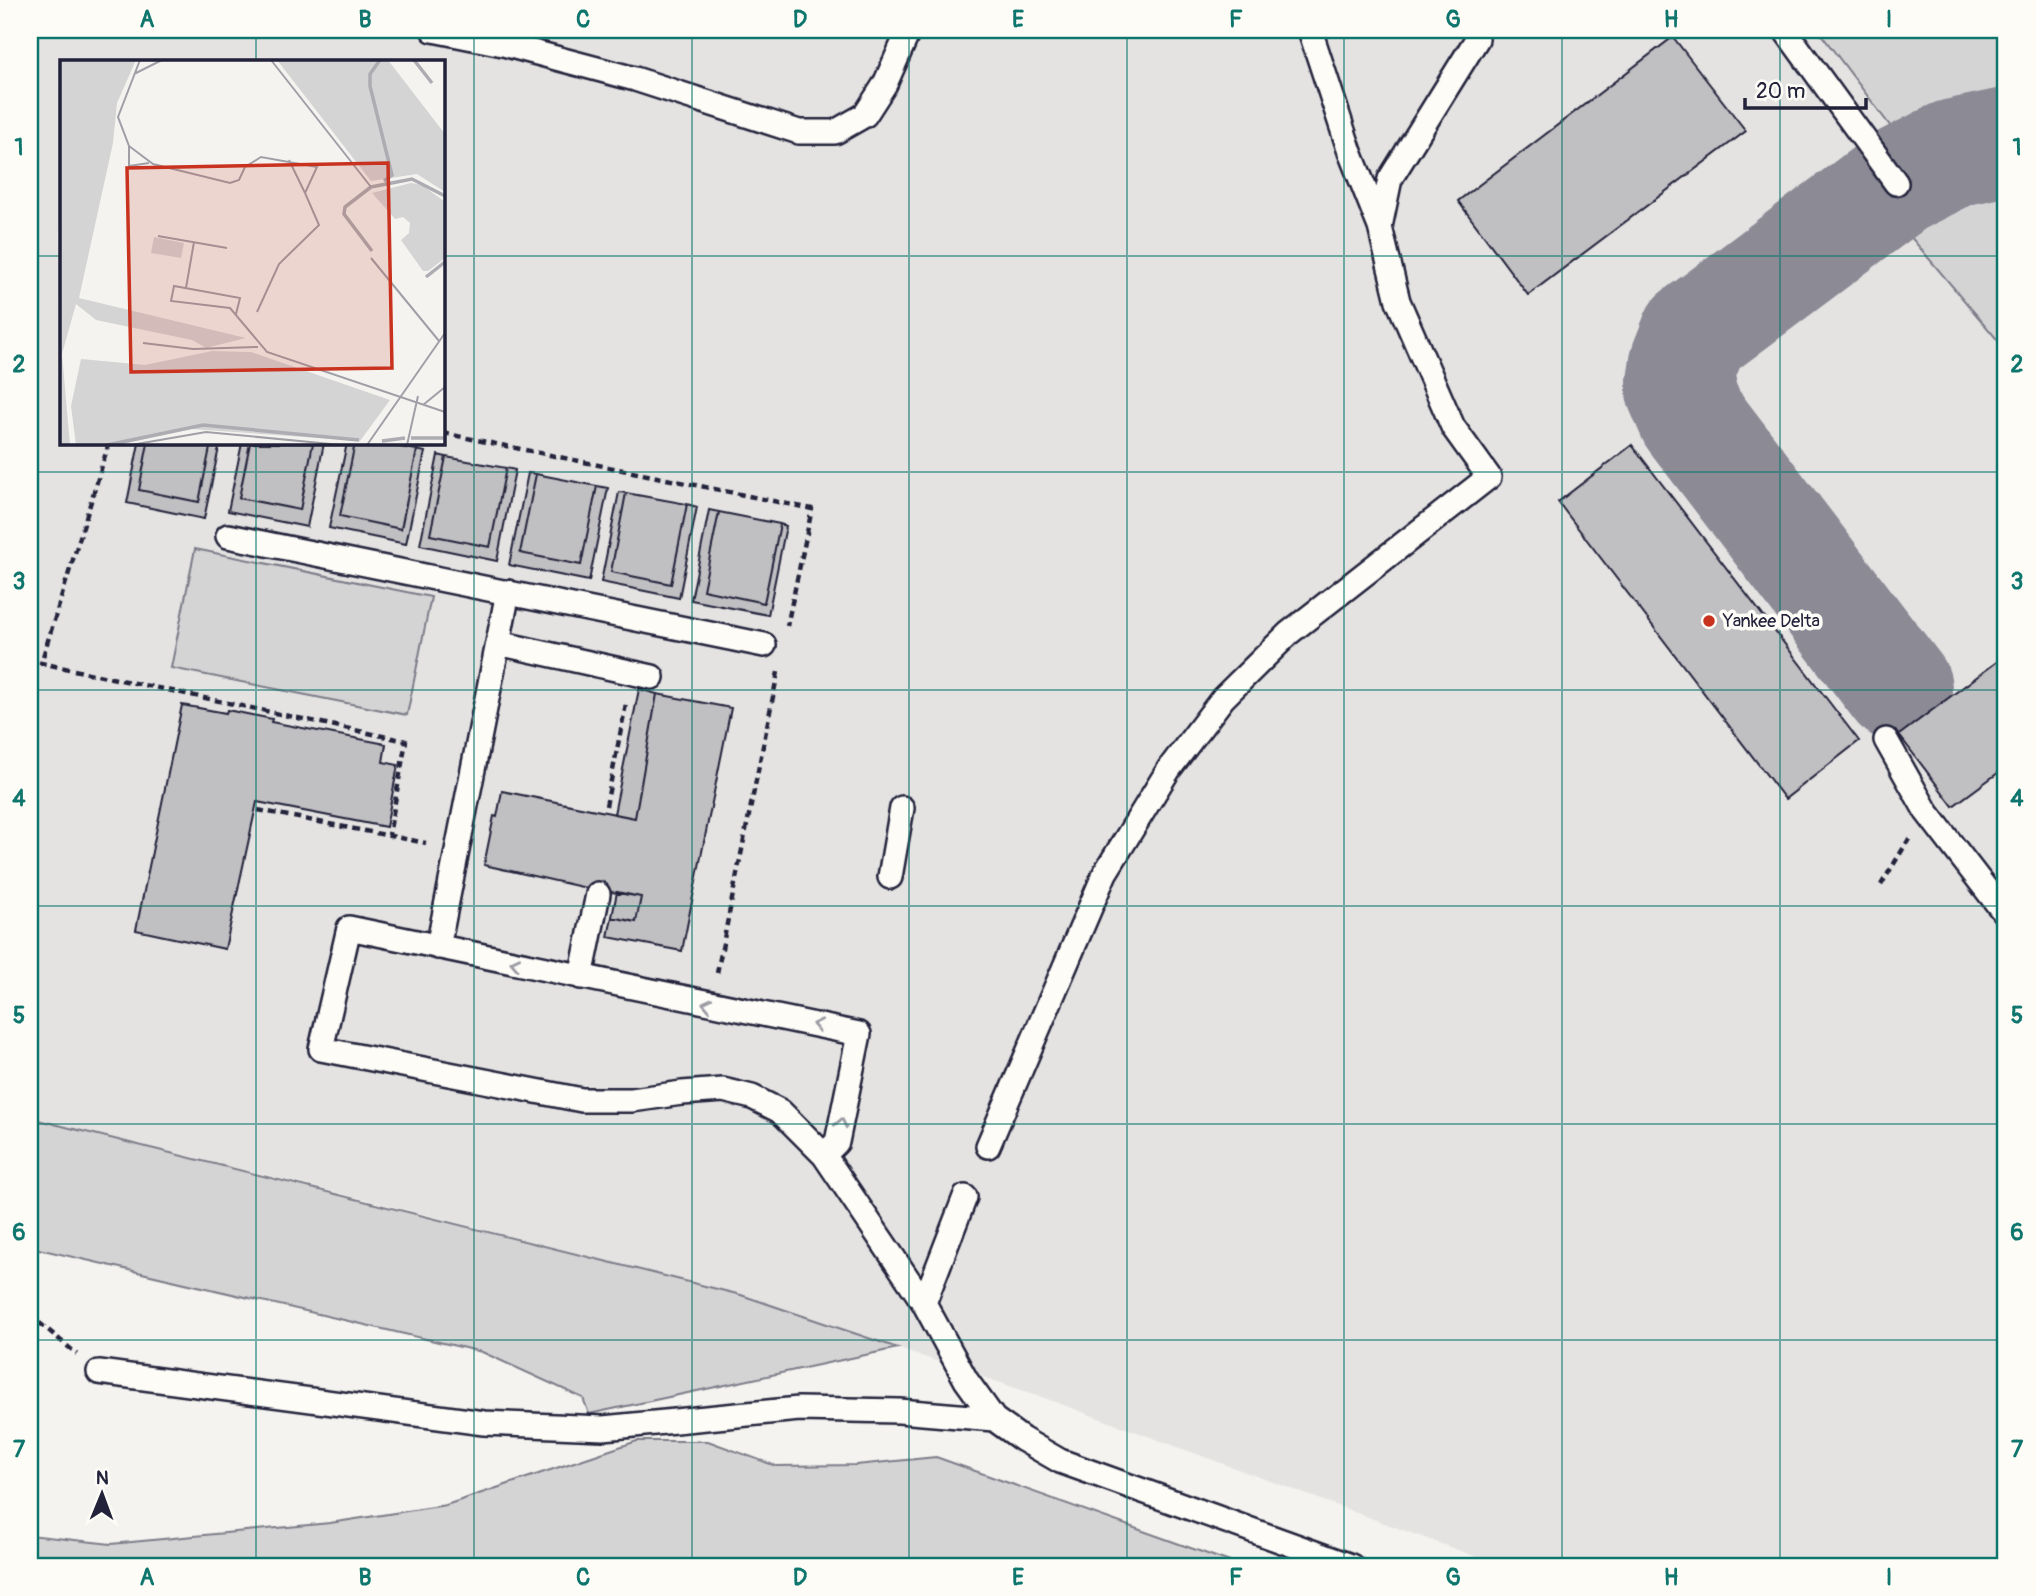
<svg xmlns="http://www.w3.org/2000/svg" width="2036" height="1596" viewBox="0 0 2036 1596" font-family="Pangolin,sans-serif">
	<style>
		.built { fill: #e4e3e2; fill-rule: evenodd }
		.green { fill: #d5d4d5; stroke: #7c7b88; stroke-width: 2 }
		.lines { fill: none; stroke-linecap: round; stroke-linejoin: round }
		.taxiway { stroke: #8b8a95; stroke-width: 108 }
		.building { fill: #c0bfc2; stroke: #22223b; stroke-width: 2 }
		.service-casing { stroke: #22223b; stroke-width: 28 }
		.path { stroke: #22223b; stroke-width: 4.5; stroke-dasharray: 7 5; stroke-linecap: butt }
		.service { stroke: #fdfcf7; stroke-width: 23 }
		.oneway { stroke: #9a9aa2 }
		.grid { fill: none; stroke: #0f766e; stroke-width: 2; stroke-opacity: 0.55 }
		.poi-dot { fill: #c8321e; stroke: #fdfcf7; stroke-width: 2.5 }
		.labels { text-anchor: middle; dominant-baseline: central; stroke-width: 7; stroke-linejoin: round; paint-order: stroke }
		.poi-label { font-size: 18px; fill: #22223b; stroke: #fdfcf7; text-anchor: start }
		.inset-river { fill: none; stroke: #acacb2; stroke-width: 3.5 }
		.inset-road { fill: none; stroke: #a09fa7; stroke-width: 2 }
		.view { fill: #c8321e; fill-opacity: 0.15; stroke: #c8321e; stroke-width: 3.5 }
		.inset-edge { fill: none; stroke: #22223b; stroke-width: 3.5 }
		.neatline { fill: none; stroke: #0f766e; stroke-width: 2.5 }
		.grid-label { font-size: 23px; text-anchor: middle; font-weight: bold; fill: #0f766e }
	</style>
	<rect width="100%" height="100%" fill="#f4f3ef"/>
	<filter id="ink" filterUnits="userSpaceOnUse"><feTurbulence type="fractalNoise" baseFrequency=".0143" numOctaves="2"/><feDisplacementMap in="SourceGraphic" scale="14" xChannelSelector="R" yChannelSelector="G"/><feConvolveMatrix kernelMatrix="1 2 1 2 8 2 1 2 1" color-interpolation-filters="sRGB"/></filter>
	<g filter="url(#ink)">
		<path class="built" d="M30,30H2006V1566H1501L1039,1396L741,1295L384,1204L30,1117ZM61,61H443V443H61Z"/>
		<path class="green" d="M1818,30H2006V100L1978,104L1900,139Z
			M2006,179V350L1904,229L1971,187Z
			M195,549L431,597L407,715L171,668Z
			M30,1118L741,1295L898,1348L589,1414L583,1398L482,1352L30,1247Z
			M637,1441H708L776,1466L856,1465L936,1457L1241,1566H30V1535L111,1544L330,1523L446,1505Z"/>
		<g class="lines">
			<path class="taxiway" d="M1898,688L1692,418L1680,390L1684,362L1695,334L1896,183L1954,153L2006,142"/>
		</g>
		<path class="building" d="M1673,37L1746,131L1528,295L1458,201Z
			M139,443H148L139,490L199,502L211,443H220L204,519L127,503Z
			M148,443H211L199,502L139,490Z
			M242,443H250L239,498L300,510L313,443H324L307,527L228,511Z
			M250,443H313L300,510L239,498Z
			M347,443H355L340,516L401,529L417,450L425,452L406,544L329,528Z
			M355,443H378L417,450L401,529L340,516Z
			M1632,445L1859,741L1785,799L1558,502Z
			M438,455L446,457L430,535L490,547L506,468L515,470L497,561L420,545Z
			M446,457L506,468L490,547L430,535Z
			M528,473L536,474L520,553L581,565L597,486L608,488L589,581L509,565Z
			M536,474L597,486L581,565L520,553Z
			M619,492L626,493L611,572L671,584L687,504L697,507L679,598L601,582Z
			M626,493L687,504L671,584L611,572Z
			M709,510L719,512L703,590L764,603L780,524L786,526L768,615L691,600Z
			M719,512L780,524L764,603L703,590Z
			M2006,655V767L1953,806L1899,735Z
			M639,689L657,694L635,818L614,814Z
			M657,694L731,708L682,951L608,937L612,917L636,922L641,897L582,887L484,865L494,816L497,817L502,791L635,818Z
			M182,705L226,713L227,710L272,719L271,722L386,744L383,762L398,765L386,827L257,802L225,949L136,930Z
			M617,892L641,897L636,922L612,917Z"/>
		<g class="lines">
			<defs>
				<path id="service" d="M433,30L503,44L635,79L799,132H835L865,115L885,84L909,30
					M1310,30L1350,152L1380,227
					M1785,30L1896,183
					M228,536L764,645
					M498,643L652,677
					M1886,740L1926,811L2006,915
					M890,877L902,808
					M438,947L508,592
					M581,977L598,894
					M988,1146L1105,873L1169,769L1223,698L1289,633L1489,477L1453,427L1398,301L1380,227L1390,179L1477,39V30
					M824,1155L837,1142L859,1034L349,928L321,1049L582,1100H632L682,1093L723,1090L752,1097L780,1111L824,1155L924,1303L966,1380L994,1419L1022,1439L1060,1461L1351,1566
					M924,1303L965,1197
					M99,1372L484,1423L603,1428L799,1409L899,1411L994,1419"/>
			</defs>
			<use href="#service" class="service-casing"/>
			<path class="path" d="M443,433L812,509L787,626
				M109,443L41,663L406,741L389,835
				M606,806L626,704
				M258,810L426,843
				M1881,885L1909,839
				M717,973L778,672
				M30,1315L77,1354"/>
			<use href="#service" class="service"/>
		</g>
		<defs><path id="oneway-chevron" d="M-2-3.5L2.5 0L-2 3.5" fill="none" stroke-width="1.6" stroke-linecap="round" stroke-linejoin="round" transform="scale(1.75)"/></defs>
		<g class="oneway">
			<use href="#oneway-chevron" transform="translate(515 963) rotate(-168)"/>
			<use href="#oneway-chevron" transform="translate(707 1004) rotate(-168)"/>
			<use href="#oneway-chevron" transform="translate(817 1025) rotate(-168)"/>
			<use href="#oneway-chevron" transform="translate(841 1123) rotate(-78)"/>
		</g>
	</g>
	<path class="grid" d="M256,30V61M474,30V1566M692,30V1566M909,30V1566M1127,30V1566M1344,30V1566M1562,30V1566M1780,30V1566M30,256H61M443,256H2006M256,443V1566M30,472H2006M30,690H2006M30,906H2006M30,1124H2006M30,1340H2006"/>
	<circle class="poi-dot" cx="1709" cy="621" r="7"/>
	<g class="labels">
		<g class="poi-label">
			<text x="1723" y="621">Yankee Delta</text>
		</g>
	</g>
	<g transform="translate(60 60)">
		<rect width="385" height="385" fill="#f4f3ef"/>
		<path d="M0,0H76L57,43L53,83L19,238L186,278L146,288L132,280L36,260L16,244L2,294L10,385H0ZM217,0H328L385,74V132L357,114L311,121ZM351,123L362,125L385,142V198L368,211H363L341,180L349,173L350,163L343,157L335,159L312,133ZM94,177L124,183L121,198L91,193ZM152,291L191,292L330,340L300,381L131,369L59,385H16L11,346L21,299L85,305Z" fill="#d5d4d5"/>
		<path class="inset-river" d="M320,0L310,14V26L332,115L324,121M354,0L372,23M312,191L284,154L285,147L311,127L352,119L385,136M366,217L385,202M351,378H385M322,381L345,378M47,385L143,365L299,380"/>
		<path class="inset-road" d="M80,0L58,57L69,86V106L89,103M211,0L311,127M74,14L102,0M69,86L93,104L170,123L179,120L185,107L201,97L257,107L245,133L259,165L219,204L197,252M229,100L245,133M98,176L167,188M311,198L379,281M126,228L134,182M176,254L180,238L114,226L111,241L170,248L207,292L385,352M83,283L133,289L198,287M363,345L385,327M71,385L146,372L281,385M307,385L385,273M347,385L358,336"/>
		<path class="view" d="M328,103L332,308L71,312L67,108Z"/>
		<rect width="385" height="385" class="inset-edge"/>
	</g>
	<rect width="2036" height="1596" fill="none" stroke="#fdfcf7" stroke-width="77"/>
	<g transform="translate(102 1494) rotate(1)" stroke="#fdfcf7" stroke-width="5" paint-order="stroke">
	<path d="M0-5L12 26L0 18L-12 26Z" fill="#22223b"/>
	<text y="-10" font-size="19" font-weight="bold" text-anchor="middle" fill="#22223b">N</text>
	</g>
	<path d="M1745 98v10h121v-10" fill="none" stroke="#22223b" stroke-width="3.5"/>
	<text x="1756" y="98" font-size="21" fill="#22223b" stroke="#fdfcf7" stroke-width="5" paint-order="stroke">20 m</text>
	<rect x="38" y="38" width="1959" height="1520" class="neatline"/>
	<g class="grid-label">
		<text x="147" y="27">A</text>
		<text x="365" y="27">B</text>
		<text x="583" y="27">C</text>
		<text x="800" y="27">D</text>
		<text x="1018" y="27">E</text>
		<text x="1236" y="27">F</text>
		<text x="1453" y="27">G</text>
		<text x="1671" y="27">H</text>
		<text x="1889" y="27">I</text>
		<text x="19" y="155">1</text>
		<text x="2017" y="155">1</text>
		<text x="19" y="372">2</text>
		<text x="2017" y="372">2</text>
		<text x="19" y="589">3</text>
		<text x="2017" y="589">3</text>
		<text x="19" y="806">4</text>
		<text x="2017" y="806">4</text>
		<text x="19" y="1023">5</text>
		<text x="2017" y="1023">5</text>
		<text x="19" y="1240">6</text>
		<text x="2017" y="1240">6</text>
		<text x="19" y="1457">7</text>
		<text x="2017" y="1457">7</text>
		<text x="147" y="1585">A</text>
		<text x="365" y="1585">B</text>
		<text x="583" y="1585">C</text>
		<text x="800" y="1585">D</text>
		<text x="1018" y="1585">E</text>
		<text x="1236" y="1585">F</text>
		<text x="1453" y="1585">G</text>
		<text x="1671" y="1585">H</text>
		<text x="1889" y="1585">I</text>
	</g>
</svg>
